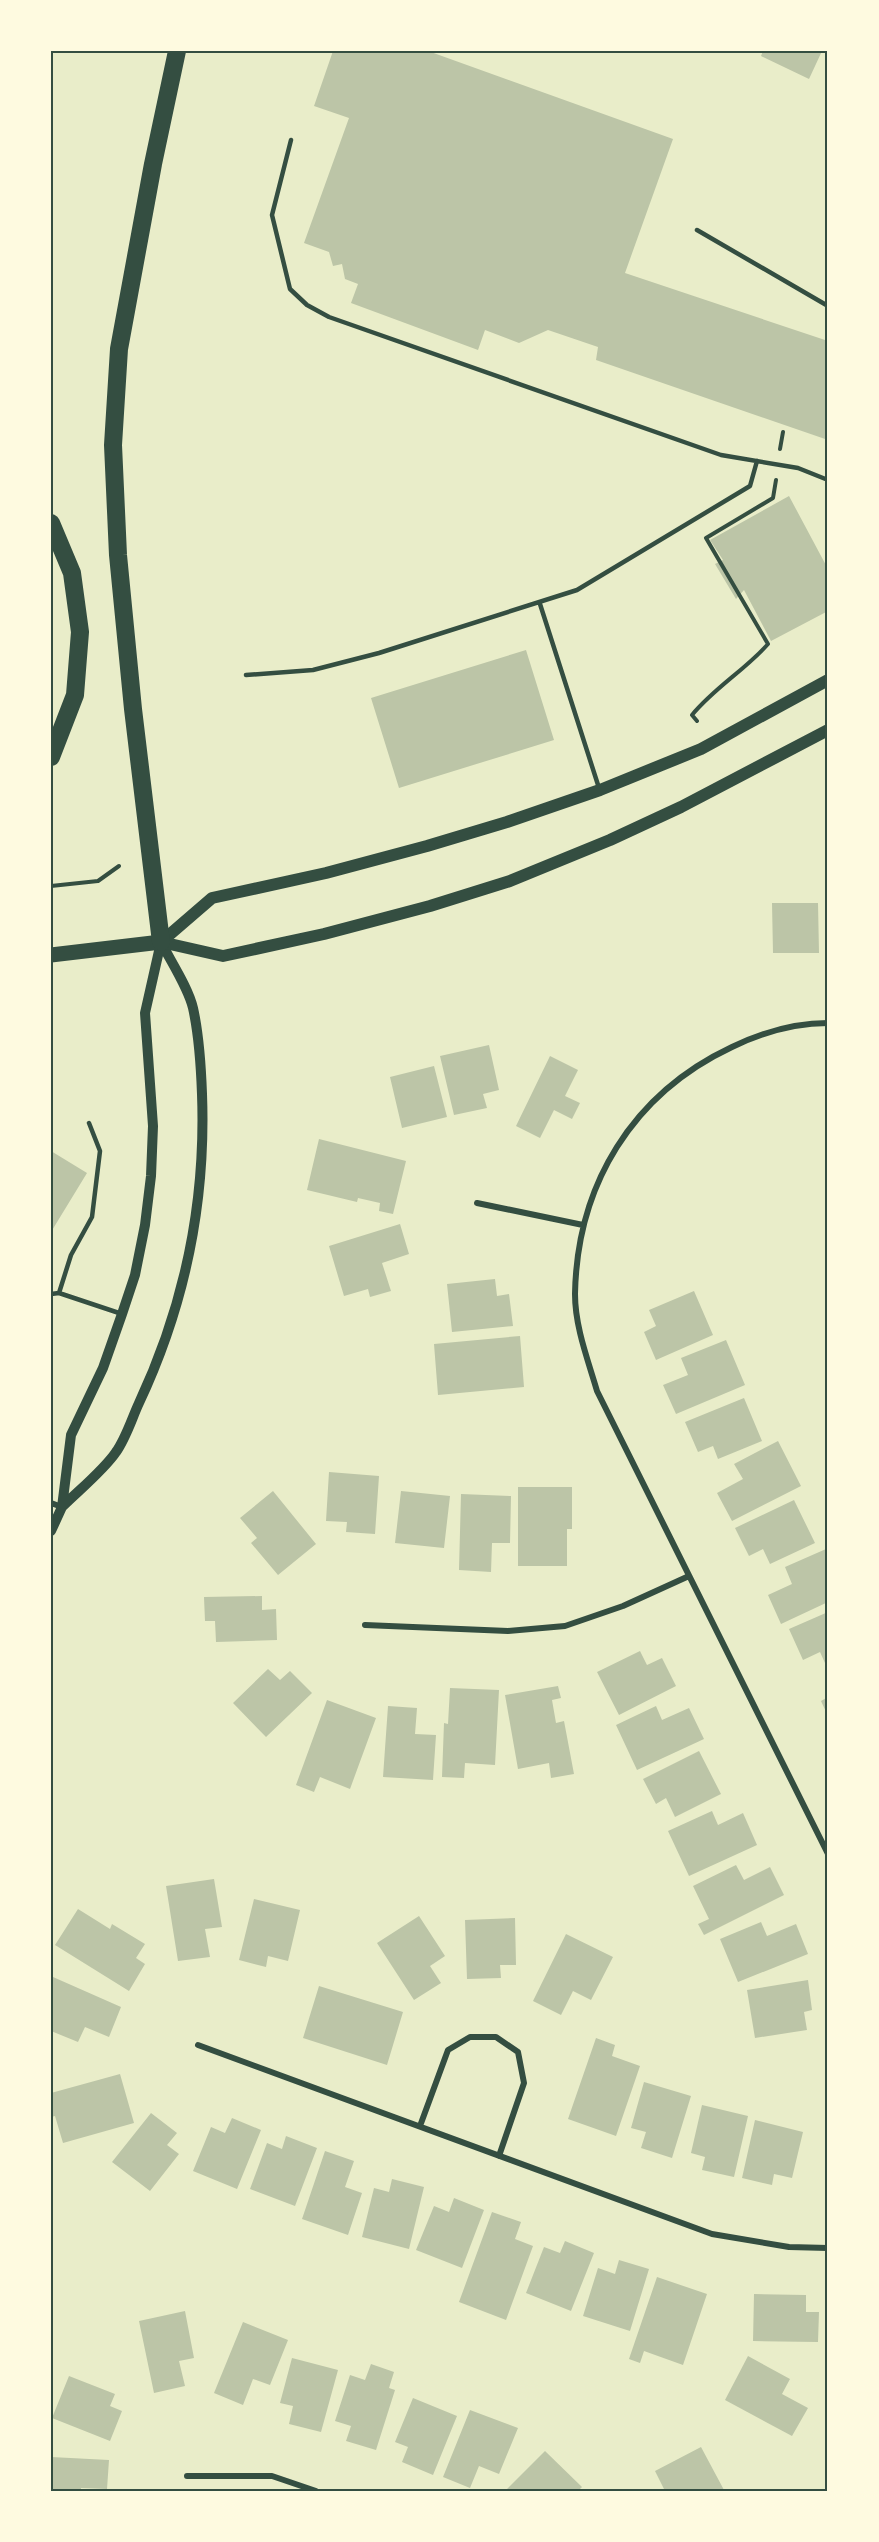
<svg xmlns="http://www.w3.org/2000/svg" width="879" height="2542" viewBox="0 0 879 2542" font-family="'Titillium Web',sans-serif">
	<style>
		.building { fill: #bcc5a7 }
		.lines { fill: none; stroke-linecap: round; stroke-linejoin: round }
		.path { stroke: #344e41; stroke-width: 4 }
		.service { stroke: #344e41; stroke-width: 4.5 }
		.minor { stroke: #344e41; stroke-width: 6 }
		.tertiary { stroke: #344e41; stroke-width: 10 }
		.secondary { stroke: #344e41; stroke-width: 12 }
		.primary { stroke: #344e41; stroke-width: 15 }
		.motorway { stroke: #344e41; stroke-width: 18 }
		.neatline { fill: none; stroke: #344e41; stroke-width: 2 }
	</style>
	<rect width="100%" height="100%" fill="#e9edc9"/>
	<path class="building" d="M333,51H428L673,139L625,273L828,341V440L596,360L598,347L548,330L519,343L485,330L478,350L351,303L358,284L345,279L342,264L333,266L329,252L304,243L349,118L314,106Z
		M763,51H822L809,79L761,56Z
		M789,496L828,569V611L771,641L744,590L736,599L715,564L723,560L710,540Z
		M526,650L554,740L399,788L371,698Z
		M772,903H818L819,953H773Z
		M489,1045L499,1090L483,1094L487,1108L454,1115L440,1056Z
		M550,1056L578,1070L565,1096L580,1103L572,1119L554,1110L540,1138L516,1126Z
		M434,1066L447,1117L402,1128L390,1077Z
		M319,1139L406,1161L393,1214L379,1211L380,1203L358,1198L357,1202L307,1190Z
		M51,1151L87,1173L51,1232Z
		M400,1224L409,1254L382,1263L391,1291L370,1297L368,1289L344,1296L329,1246Z
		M495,1279L497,1296L509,1294L513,1326L452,1332L447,1284Z
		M694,1291L713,1335L656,1360L644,1332L656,1326L649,1310Z
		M520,1336L524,1387L438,1395L434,1344Z
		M726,1340L745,1385L676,1414L663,1385L688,1375L681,1358Z
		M744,1398L762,1441L718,1459L713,1446L698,1452L685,1422Z
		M778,1441L801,1486L732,1521L717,1493L743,1479L734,1464Z
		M329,1472L379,1476L375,1534L346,1532L347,1522L326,1521Z
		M518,1487H572V1529H567V1566H518Z
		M273,1491L316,1544L278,1575L251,1543L257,1538L240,1518Z
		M401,1491L450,1496L444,1548L395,1543Z
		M461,1494L511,1496L510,1543H492L491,1572L459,1570Z
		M794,1500L815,1543L770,1564L763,1549L749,1556L735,1528Z
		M826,1549L828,1553V1602L781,1624L768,1595L792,1584L785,1567Z
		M262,1596V1610L276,1609L277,1640L216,1642L215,1621H205L204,1597Z
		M828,1612V1662L825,1663L820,1652L803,1660L789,1629Z
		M640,1651L647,1665L662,1658L676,1686L619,1715L597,1672Z
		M268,1669L280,1680L290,1671L312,1693L266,1737L233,1703Z
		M558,1686L561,1698L552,1700L556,1723L564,1721L574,1774L551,1778L549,1763L518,1769L505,1695Z
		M450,1688L499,1690L495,1765L465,1763L464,1778L442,1777L444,1723L448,1724Z
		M828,1697V1716L821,1701Z
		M327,1700L376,1718L350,1789L320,1777L314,1792L296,1785Z
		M388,1706L417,1708L415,1734L436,1735L433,1780L383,1777Z
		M656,1706L662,1720L689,1708L704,1739L637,1770L616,1725Z
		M699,1751L721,1794L675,1817L666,1798L656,1804L643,1779Z
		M712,1811L718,1825L743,1813L757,1845L689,1876L668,1831Z
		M736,1865L744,1880L770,1867L784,1895L704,1935L698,1924L709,1919L693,1886Z
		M214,1879L222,1927L205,1929L210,1957L178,1961L166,1886Z
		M254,1899L300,1910L288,1961L268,1956L266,1967L239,1960Z
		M78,1909L110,1929L112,1924L145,1944L136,1958L145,1964L129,1991L55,1945Z
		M419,1916L445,1956L430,1966L441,1983L414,2000L377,1943Z
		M515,1918L516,1965H500L501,1978L467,1979L465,1920Z
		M761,1922L767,1936L796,1924L808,1954L738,1982L720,1939Z
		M566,1934L613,1957L591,2000L573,1991L561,2015L533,2001Z
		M53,1977L121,2007L109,2037L85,2027L78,2042L51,2031V1983Z
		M808,1980L812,2010L804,2012L807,2030L755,2038L747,1990Z
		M319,1986L403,2012L387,2065L303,2038Z
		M596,2038L615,2045L612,2056L640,2066L616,2136L568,2119Z
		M120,2074L134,2123L63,2143L55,2116L51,2117V2093Z
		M644,2082L691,2096L672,2158L641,2148L646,2132L631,2128Z
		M702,2105L748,2116L734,2177L702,2170L705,2157L691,2153Z
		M151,2113L177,2133L167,2145L179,2154L150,2191L112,2162Z
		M232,2118L261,2130L237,2189L193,2171L211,2127L225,2133Z
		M755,2120L803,2132L792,2178L774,2174L772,2185L742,2178Z
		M286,2136L317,2148L295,2206L250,2189L267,2143L282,2149Z
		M325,2151L354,2161L345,2187L362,2193L348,2235L302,2219Z
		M392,2179L424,2187L409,2249L362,2237L374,2188L389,2192Z
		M454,2198L484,2210L462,2268L416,2250L434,2206L449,2212Z
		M492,2212L521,2222L515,2239L533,2246L506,2320L459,2302Z
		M565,2241L594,2253L571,2311L526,2293L544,2247L560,2253Z
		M619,2260L649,2269L630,2331L583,2316L598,2268L615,2274Z
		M657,2277L707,2294L683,2365L644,2351L640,2363L629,2359Z
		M754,2294L806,2295V2312H819L818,2342L753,2341Z
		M185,2311L194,2358L179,2361L185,2386L154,2393L139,2321Z
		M243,2322L288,2340L270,2385L253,2379L243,2405L214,2393Z
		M748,2356L790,2379L782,2394L808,2408L792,2436L725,2400Z
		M292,2358L338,2370L321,2432L289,2424L293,2406L280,2403Z
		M371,2364L394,2372L389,2388L395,2390L376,2450L346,2441L351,2426L335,2421L350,2375L365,2380Z
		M69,2376L115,2394L110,2406L122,2411L110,2441L52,2418Z
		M413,2398L457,2416L433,2475L402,2462L408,2447L395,2442Z
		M470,2410L518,2428L499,2474L479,2466L470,2488L443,2477Z
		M701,2447L724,2490L665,2491L655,2471Z
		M545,2451L582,2487L578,2491H505Z
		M51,2457L109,2460L107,2489L81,2488V2491H51Z"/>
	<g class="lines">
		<path class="path" d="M780,449L783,432
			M697,721L692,715C714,688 745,670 768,644L706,538L773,498L776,480
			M51,886L98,881L119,866"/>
		<path class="service" d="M291,140L272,215L290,289L307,305L329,317L721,455L798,468L828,480
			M697,230L828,306
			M540,604L599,788
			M246,675L313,670L379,653L577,590L750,486L757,461
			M59,1293L71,1255L92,1217L100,1151L89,1123
			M51,1294L59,1293L122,1314"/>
		<path class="minor" d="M828,1023C795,1023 761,1033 732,1047C632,1094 577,1185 575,1294C575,1327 588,1360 597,1391L828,1854
			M477,1203L583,1225
			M51,1503L62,1507
			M365,1625L508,1631L565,1626L623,1606L689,1576
			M198,2045L712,2234L789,2247L828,2248
			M420,2126L448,2050L470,2037H496L518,2052L524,2083L499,2156
			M187,2476H272L316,2491"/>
		<path class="tertiary" d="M62,1507C78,1491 104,1470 116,1452C126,1438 132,1418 139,1403C185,1305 206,1201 202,1094C201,1066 199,1035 193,1008C188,987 171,962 161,942
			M51,1531L62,1507L71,1435L103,1368L122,1314L135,1275L145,1225L151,1176L153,1126L145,1013L161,942"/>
		<path class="secondary" d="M161,942L212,898L326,873L427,846L507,822L600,790L701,749L828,680
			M161,942L223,956L324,934L430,906L510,881L610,840L681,807L828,730"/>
		<path class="primary" d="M51,955L161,942"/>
		<path class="motorway" d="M51,523L72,573L80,632L75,695L51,757
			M161,942L133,709L118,555L113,445L119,349L153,164L177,51"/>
	</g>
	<rect width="879" height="2542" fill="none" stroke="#fefae0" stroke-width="105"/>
	<rect x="52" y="52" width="774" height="2438" class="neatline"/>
</svg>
